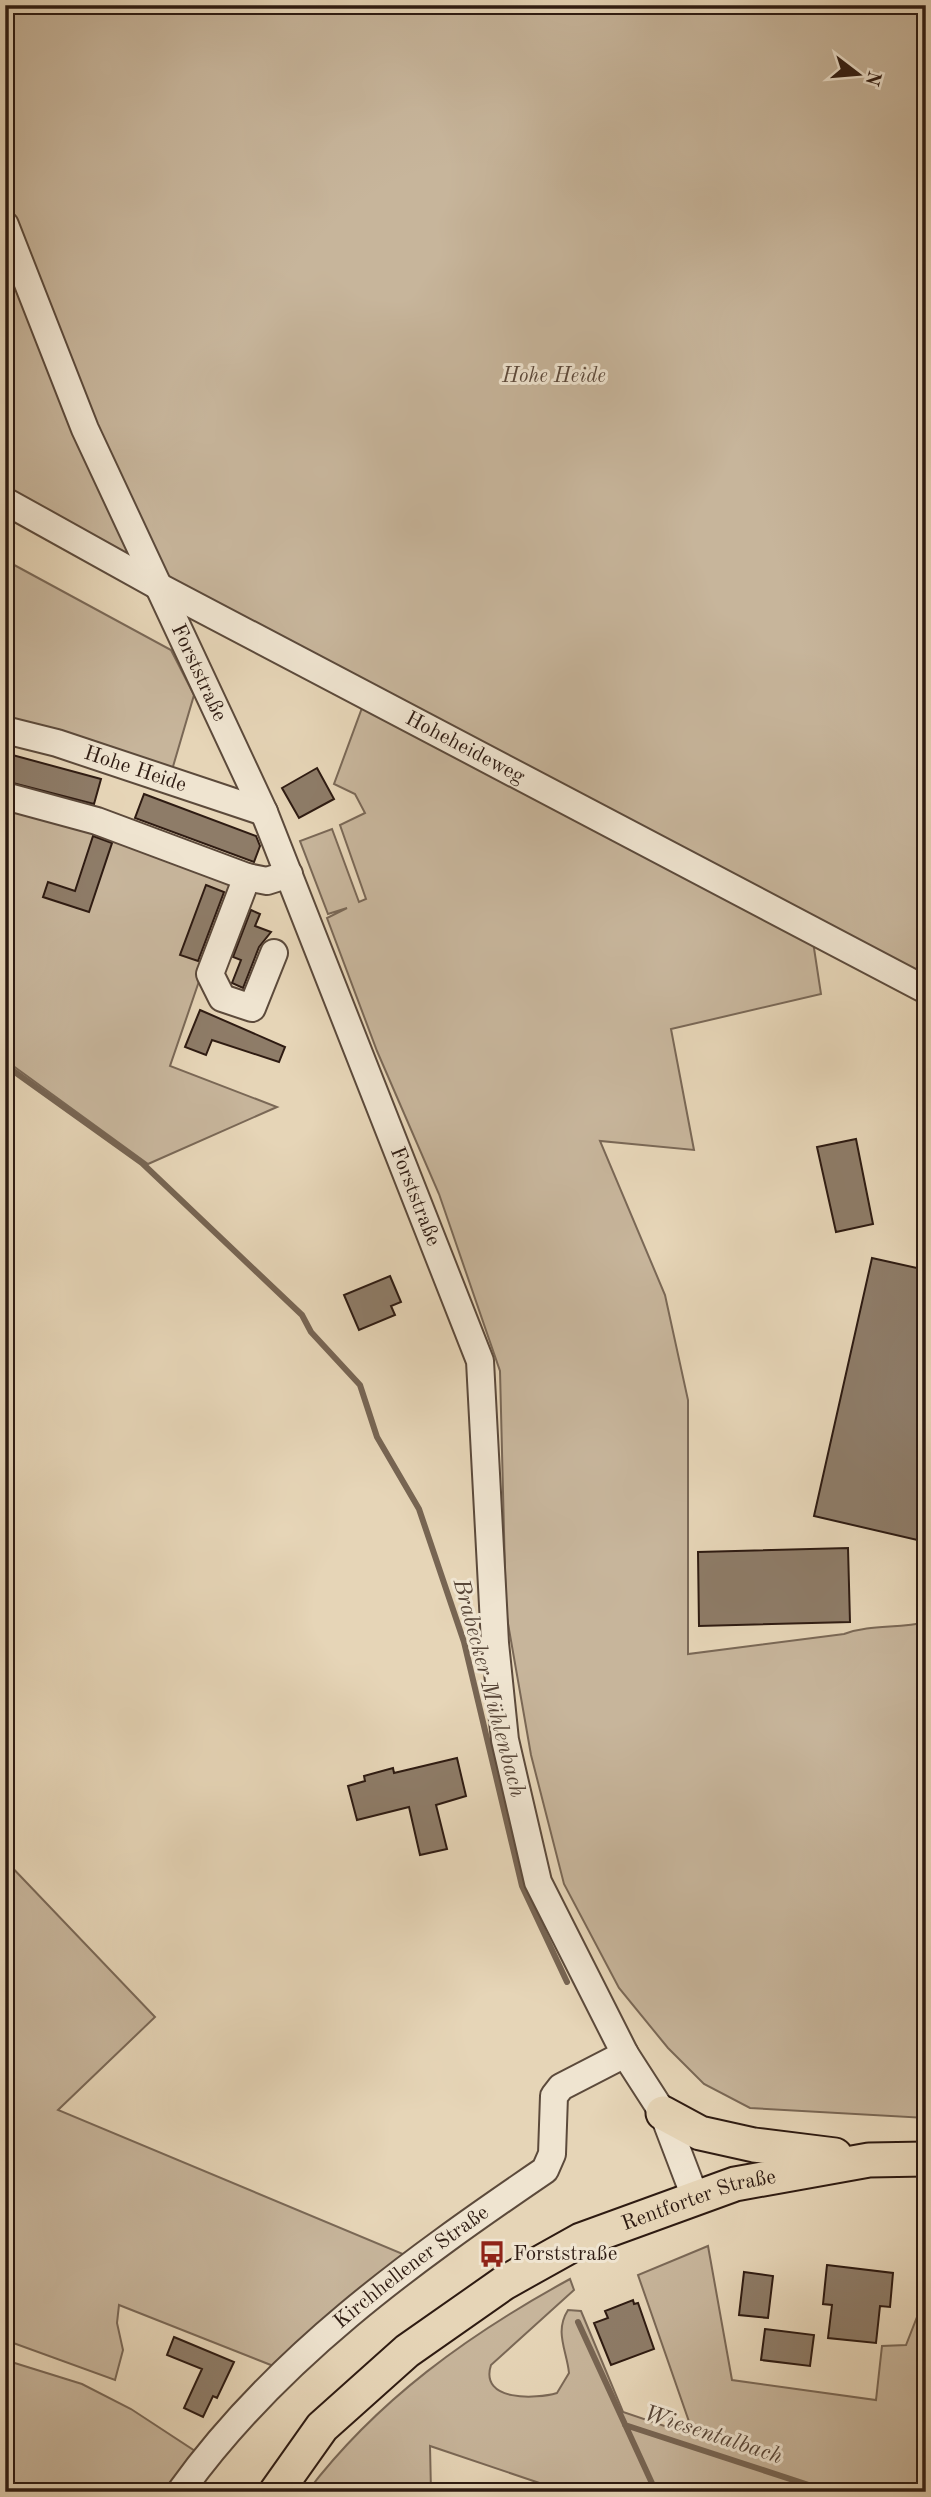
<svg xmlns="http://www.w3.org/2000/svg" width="931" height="2497" viewBox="0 0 931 2497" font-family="'Old Standard TT',serif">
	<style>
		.green { fill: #c7b59b; stroke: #7a6856; stroke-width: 2 }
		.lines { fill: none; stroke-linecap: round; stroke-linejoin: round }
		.stream { stroke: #776553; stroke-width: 6 }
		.building { fill: #8e7c68; stroke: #2e1b12; stroke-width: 2 }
		.minor-casing { stroke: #5c4a3b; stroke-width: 30 }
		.major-casing { stroke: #2e1b12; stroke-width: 37 }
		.minor { stroke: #efe4d0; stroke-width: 26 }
		.major { stroke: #e6d5b7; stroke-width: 33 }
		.labels { text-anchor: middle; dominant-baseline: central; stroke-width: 6; stroke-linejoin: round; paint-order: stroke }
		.park-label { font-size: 21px; font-style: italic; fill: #5c493b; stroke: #efe4d0 }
		.street-label { font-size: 21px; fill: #2e1b12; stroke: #efe4d0 }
		.poi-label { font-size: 21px; fill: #2e1b12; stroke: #efe4d0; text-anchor: start }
		.water-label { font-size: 23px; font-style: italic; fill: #584638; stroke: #efe4d0 }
	</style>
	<rect width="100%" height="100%" fill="#e6d5b7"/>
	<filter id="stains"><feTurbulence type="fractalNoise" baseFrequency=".00286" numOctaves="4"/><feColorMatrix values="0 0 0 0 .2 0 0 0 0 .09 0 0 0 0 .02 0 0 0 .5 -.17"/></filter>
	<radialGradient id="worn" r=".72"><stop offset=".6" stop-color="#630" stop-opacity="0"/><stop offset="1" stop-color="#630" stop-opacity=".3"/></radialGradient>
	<path class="green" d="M5,5H926V985L5,502Z
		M5,560L171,650L194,695L172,770L5,720Z
		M362,708L812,935L821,994L671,1029L694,1150L600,1141L665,1295L688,1400V1654L844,1634C871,1624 899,1629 926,1622V2118L750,2108L704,2084L668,2048L619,1988L564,1884L531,1755L506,1612L500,1371L439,1194L377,1051L327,918L347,908L328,914L300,841L332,829L359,902L366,899L340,825L365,813L355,794L334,784Z
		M5,803L234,879L170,1066L277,1107L148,1164L5,1060Z
		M5,1860L155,2017L58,2110L410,2257L276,2367L119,2305L117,2323L123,2350L115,2380L5,2340Z
		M708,2246L732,2380L876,2400L882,2346L906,2345L926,2294V2492H566L430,2446L431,2492H307C377,2400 469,2334 570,2279L574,2290L491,2365C479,2402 537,2399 557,2393L569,2373C567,2351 554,2332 568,2310L581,2311L623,2412L694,2436L638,2275Z
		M5,2360L82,2384L131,2409L198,2453L163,2492H5Z"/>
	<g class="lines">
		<path class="stream" d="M5,1065L142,1163L302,1315L311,1332L360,1385L377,1437L419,1509L464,1642L522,1886L567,1982
			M578,2322L656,2492
			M625,2425L830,2492"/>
	</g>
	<path class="building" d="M5,753L101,779L94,804L5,781Z
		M317,768L334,799L299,818L282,788Z
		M144,794L256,836L260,846L254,862L135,818Z
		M93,836L112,843L89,912L43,897L48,882L75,891Z
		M206,885L224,892L198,961L180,955Z
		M251,910L260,914L255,926L271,932L259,947L243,988L232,983L241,960L233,957Z
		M200,1010L285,1047L279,1062L212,1040L206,1055L185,1047Z
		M856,1139L873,1224L836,1232L817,1147Z
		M872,1258L926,1270V1542L814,1516Z
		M390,1276L401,1302L391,1306L395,1315L359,1330L344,1295Z
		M848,1548L850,1622L699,1626L698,1552Z
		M457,1758L466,1796L436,1805L447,1849L420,1855L409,1807L357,1820L348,1786L365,1781L364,1776L393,1768L394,1773Z
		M827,2265L893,2273L890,2307L880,2306L876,2343L828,2338L832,2305L823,2304Z
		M744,2272L773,2276L768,2318L739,2315Z
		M633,2300L634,2304L638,2303L654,2349L611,2365L594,2323L608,2318L605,2311Z
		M765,2329L814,2335L810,2366L761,2360Z
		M174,2337L234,2362L217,2398L213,2396L203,2417L184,2408L202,2369L167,2355Z"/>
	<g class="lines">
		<defs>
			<g id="minor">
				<path id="s1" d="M5,225L85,429L264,812L480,1361L495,1643L505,1740L538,1882L625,2054L663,2113L695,2197"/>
				<path id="s2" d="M5,501L156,585L926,990"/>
				<path id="s3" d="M5,730L57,743L264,812"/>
				<path d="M5,796L97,821L247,877L267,881L289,874"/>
				<path d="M247,877L210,974L222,998L252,1008L274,953"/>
				<path id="s4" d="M180,2492C276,2358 410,2262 545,2170L552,2154L554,2096L561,2087L625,2054"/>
			</g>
			<g id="major">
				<path d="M663,2113L700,2133L754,2145L835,2155"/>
				<path id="s5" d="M276,2492L322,2427L407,2351L504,2283L581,2240L735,2184L869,2160L926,2159"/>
			</g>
		</defs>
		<use href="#minor" class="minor-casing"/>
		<use href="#major" class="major-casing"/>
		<use href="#minor" class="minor"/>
		<use href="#major" class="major"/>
	</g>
	<defs>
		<symbol id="bus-bare" viewBox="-9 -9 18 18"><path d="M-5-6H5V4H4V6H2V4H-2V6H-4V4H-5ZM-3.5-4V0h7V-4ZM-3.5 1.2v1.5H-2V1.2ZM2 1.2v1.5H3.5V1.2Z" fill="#8f2418" stroke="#efe4d0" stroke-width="2.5" paint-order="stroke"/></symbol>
	</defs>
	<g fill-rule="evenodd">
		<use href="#bus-bare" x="473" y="2235" width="38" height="38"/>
	</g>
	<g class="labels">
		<g class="park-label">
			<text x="554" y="376">Hohe Heide</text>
		</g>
		<g class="street-label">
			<text stroke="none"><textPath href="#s1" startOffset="488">Forststraße</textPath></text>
			<text stroke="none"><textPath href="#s2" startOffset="522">Hoheheideweg</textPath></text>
			<text stroke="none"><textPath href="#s3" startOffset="136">Hohe Heide</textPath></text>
			<text stroke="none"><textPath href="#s1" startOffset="1055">Forststraße</textPath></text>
			<text stroke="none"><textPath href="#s5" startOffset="525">Rentforter Straße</textPath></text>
			<text stroke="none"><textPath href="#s4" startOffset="324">Kirchhellener Straße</textPath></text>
		</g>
		<g class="poi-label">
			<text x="513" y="2254">Forststraße</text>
		</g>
		<g class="water-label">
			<text transform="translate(489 1688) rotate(75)">Brabecker Mühlenbach</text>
			<text transform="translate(713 2435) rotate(18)">Wiesentalbach</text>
		</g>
	</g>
	<rect width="931" height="2497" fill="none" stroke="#e6d5b7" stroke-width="28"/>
	<rect x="7" y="7" width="917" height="2483" fill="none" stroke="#2e1b12" stroke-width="3.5"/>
	<rect x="14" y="14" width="903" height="2469" fill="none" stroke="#2e1b12" stroke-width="2"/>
	<g transform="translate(858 74) rotate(106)" stroke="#efe4d0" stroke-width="5" paint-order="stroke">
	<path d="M0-5L12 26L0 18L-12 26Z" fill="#2e1b12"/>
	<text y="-10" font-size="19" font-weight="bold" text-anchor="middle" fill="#2e1b12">N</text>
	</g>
	<rect width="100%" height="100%" filter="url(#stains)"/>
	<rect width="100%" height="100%" fill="url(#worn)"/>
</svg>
